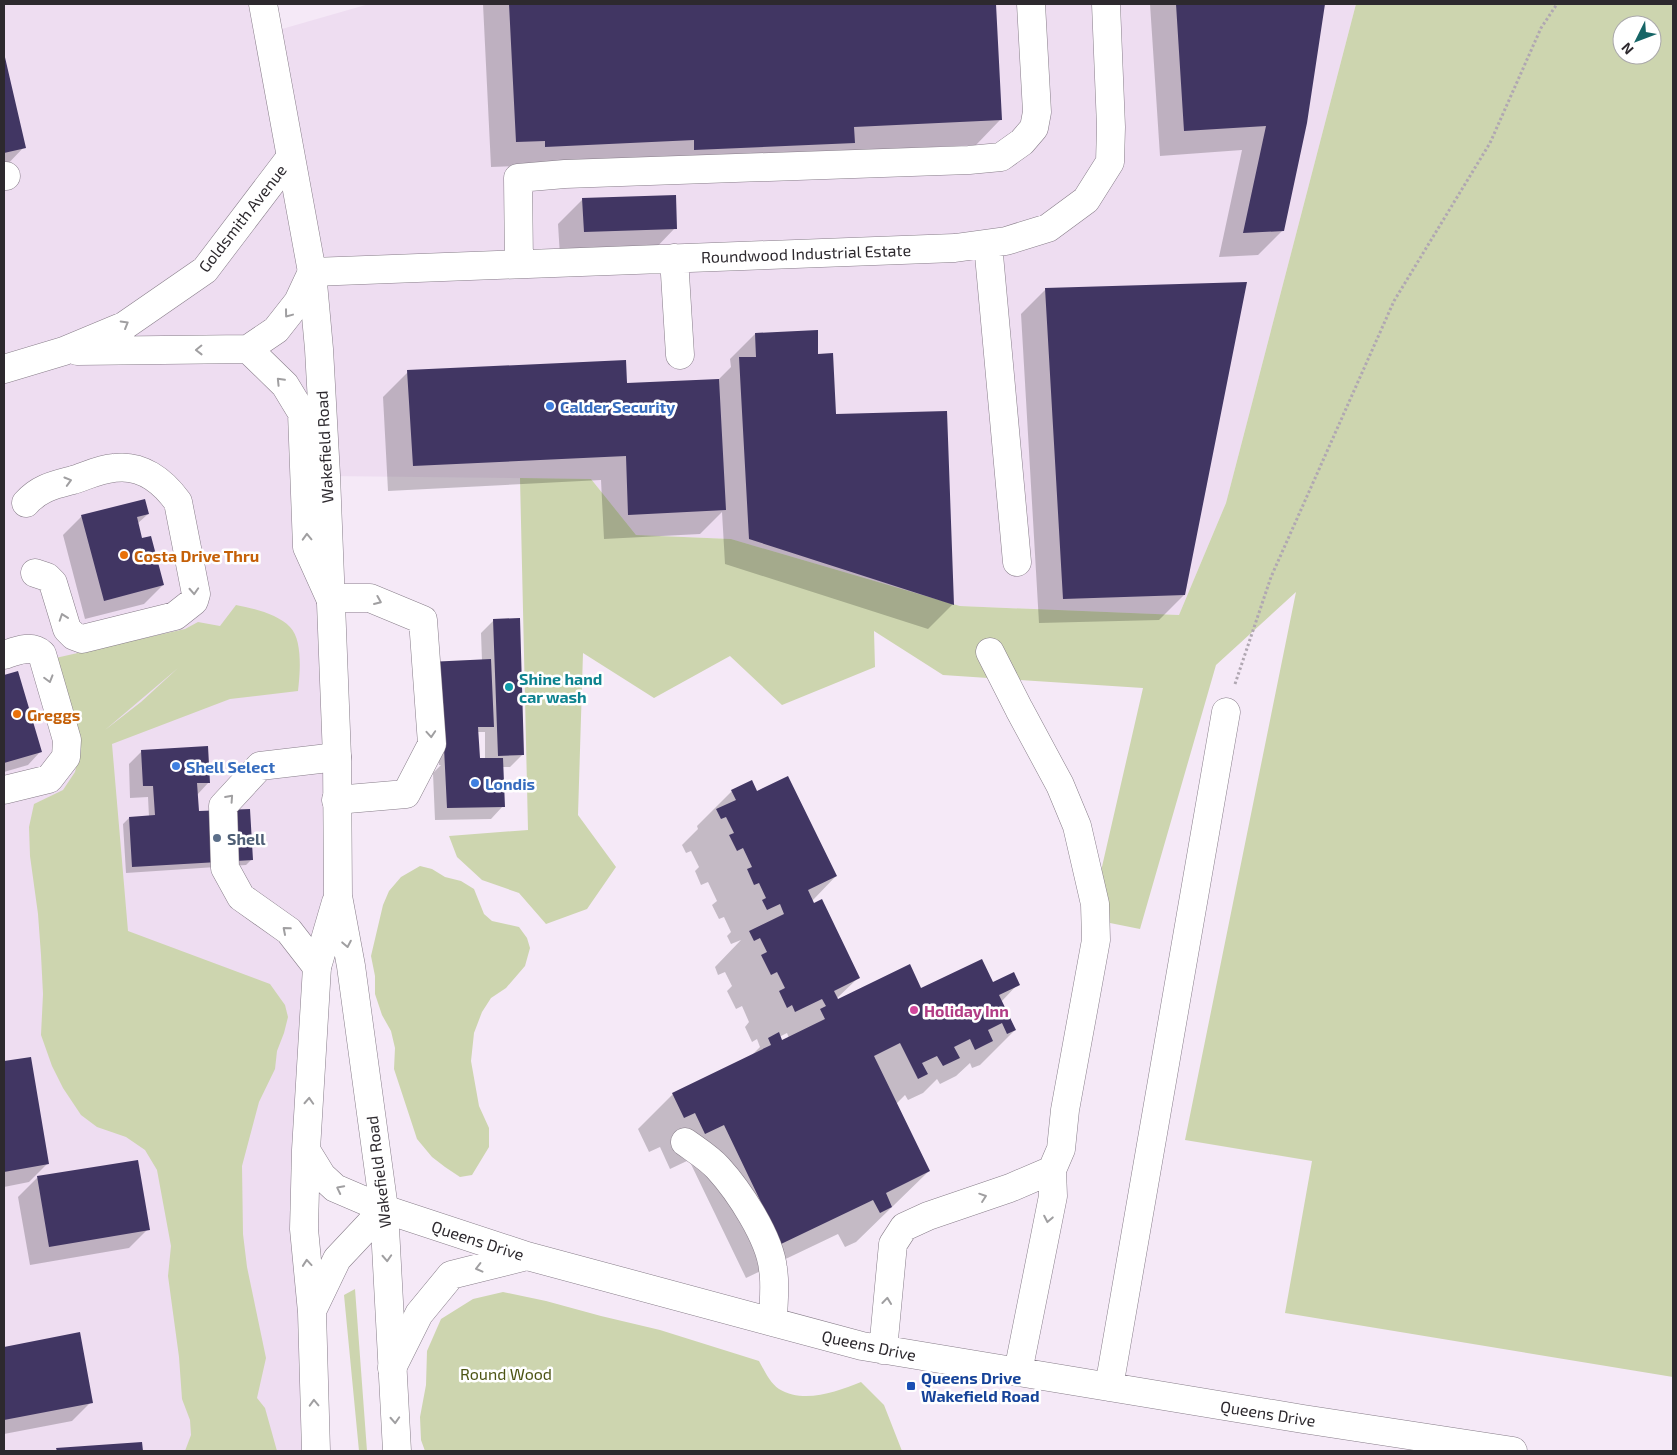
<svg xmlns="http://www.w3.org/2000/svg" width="1677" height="1455" viewBox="0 0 1677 1455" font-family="'Exo 2',sans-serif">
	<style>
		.built { fill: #eeddf1 }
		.green { fill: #cdd5af; fill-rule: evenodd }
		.shadow { fill: #0003; fill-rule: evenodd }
		.building { fill: #413663 }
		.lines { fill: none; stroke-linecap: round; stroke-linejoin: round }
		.minor-casing { stroke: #877d89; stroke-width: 29 }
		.highway-casing { stroke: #877d89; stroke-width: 29 }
		.path { stroke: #b0a7b2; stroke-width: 3; stroke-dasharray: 2.5 2.5; stroke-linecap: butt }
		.minor { stroke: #fff; stroke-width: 28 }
		.highway { stroke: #fff; stroke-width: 28 }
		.oneway { stroke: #a09fa1 }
		.shop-dot { fill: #3f7fe0; stroke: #fff; stroke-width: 2 }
		.food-dot { fill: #e8710a; stroke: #fff; stroke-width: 2 }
		.culture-dot { fill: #0f9aa8; stroke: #fff; stroke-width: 2 }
		.service-dot { fill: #5c6f8a; stroke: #fff; stroke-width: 2 }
		.hotel-dot { fill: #d1479c; stroke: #fff; stroke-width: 2 }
		.transit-dot { fill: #1a4fb4; stroke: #fff; stroke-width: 2 }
		.labels { text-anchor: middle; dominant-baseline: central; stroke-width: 5; stroke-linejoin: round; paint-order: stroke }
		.street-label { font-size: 16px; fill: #2d292e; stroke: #fff }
		.shop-label { font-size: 16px; font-weight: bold; fill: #366cbe; stroke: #fff; text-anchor: start }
		.food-label { font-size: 16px; font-weight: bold; fill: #c56008; stroke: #fff; text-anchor: start }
		.culture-label { font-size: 16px; font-weight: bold; fill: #0d838f; stroke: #fff; text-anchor: start }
		.service-label { font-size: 16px; font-weight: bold; fill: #4e5e75; stroke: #fff; text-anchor: start }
		.hotel-label { font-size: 16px; font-weight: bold; fill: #b23c85; stroke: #fff; text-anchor: start }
		.park-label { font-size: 16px; fill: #4c5413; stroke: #fff }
		.transit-label { font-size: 16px; font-weight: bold; fill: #164399; stroke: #fff; text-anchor: start }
	</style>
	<rect width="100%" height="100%" fill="#f5e9f7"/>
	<path class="built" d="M4,4H263L268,33L369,4H1356L1226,503L1179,615L960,606L731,539L636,535L591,479L326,476L336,800L317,967L316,1451H4Z"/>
	<path class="green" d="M1356,4H1673V1377L1285,1313L1312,1161L1185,1140L1296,592L1216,665L1140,929L1090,919L1143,688L943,675L874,631L875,667L782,705L730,656L654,698L583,653L578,815L616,867L587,909L546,924L519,893L482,880L457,857L449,836L528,830L520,478L591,479L636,535L731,539L960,606L1179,615L1226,503ZM1622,25H1652V55H1622Z
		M236,605C252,608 278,614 290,627C303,640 300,674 298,691L230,699L112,744L128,931L270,984L285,1005L288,1017L284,1033L277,1051L275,1069L259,1102L242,1166L243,1234L247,1267L266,1358L257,1398L265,1408L277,1451H185L191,1435L190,1420L182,1399L179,1357L168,1276L171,1246L157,1170L145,1150L126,1137L97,1127L81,1115L63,1088L52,1066L41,1035L43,994L41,955L38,914L30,856L29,827L34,804L63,790L75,772L80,751L51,659L176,631L185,629L198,622L220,626ZM178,668L141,702L105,730Z
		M420,866L432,869L445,877L461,881L474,889L484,914L492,921L519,927L527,938L530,948L525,966L506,988L491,998L482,1012L474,1033L471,1061L479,1106L489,1128V1147L472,1175L460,1177L445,1167L432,1157L417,1139L394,1069L395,1048L391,1031L382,1015L375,994V976L371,956L383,905L389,891L401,877Z
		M355,1289L367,1451H359L344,1295Z
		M503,1292L546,1301L601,1316L660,1330L759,1361C764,1370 770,1383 779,1389C804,1404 836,1392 861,1382L884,1405L902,1451H425L421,1440L420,1417L426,1385L427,1351L441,1319L473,1299Z"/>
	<path class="shadow" d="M483,4H995L1000,120L976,145L491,167Z
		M1150,4H1324L1306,123L1283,230L1258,255L1219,257L1242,150L1160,156Z
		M4,55L24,147L4,168Z
		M583,199L675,228L651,253L560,256L558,224Z
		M1046,289L1184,595L1159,620L1039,623L1021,314Z
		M755,334L817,356L835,415L953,604L928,629L725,564L722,512L700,534L604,539L601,480L388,491L383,397L408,372L626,384L718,380L731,367L730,359Z
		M148,514L137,524L141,540L163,585L144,604L85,619L63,535L82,516Z
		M494,620L523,754L510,767H502L503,806L491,819L435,820L433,773L441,765H439L438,734L482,661L481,633ZM477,732H485V760H479Z
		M17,673L40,752L28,765L4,772V677Z
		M142,751L209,782L197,795L198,813L252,859L246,865L126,873L123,824L129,818L149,817L148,797L130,798L129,764Z
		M732,791L757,792L836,876L812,901L859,977L833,1002L921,990L993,983L1018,984L1001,1002L1015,1030L980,1065L972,1068L970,1063L956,1076L940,1084L937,1079L923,1093L908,1100L905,1095L896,1104L929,1171L856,1242L845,1247L838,1234L746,1278L689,1160L670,1169L660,1147L649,1152L638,1129L673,1094L751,1056L760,1047L757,1039L752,1042L745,1027L749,1022L742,1006L736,1009L727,991L732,986L725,972L718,975L715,967L741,940L731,944L727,936L731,932L724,917L719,919L712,905L717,901L708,882L701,885L695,871L699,867L691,851L686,853L682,845L698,829L697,826ZM787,1033L789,1038L782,1042L779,1037Z
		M30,1058L48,1163L29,1182L4,1187V1063Z
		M37,1178L148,1229L129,1248L30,1265L18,1197Z
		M79,1334L91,1402L72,1421L4,1434V1348Z
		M141,1443V1451H55L57,1449Z"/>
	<path class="building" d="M509,4H996L1002,120L854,127L855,143L694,150V140L545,147V141L516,142Z
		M1176,4H1325L1307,123L1284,231L1243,233L1266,126L1184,131Z
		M4,53L26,148L4,153Z
		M676,195L677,229L584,232L582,198Z
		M1247,282L1185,595L1063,599L1045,288Z
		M818,330V354L833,353L836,414L947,411L954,605L749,539L739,357H756L755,333Z
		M626,360L627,383L719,379L726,510L628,515L626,456L413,466L407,370Z
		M145,499L149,514L137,517L142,538L151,536L164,585L104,601L81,515Z
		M520,618L524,755L498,756L493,619Z
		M491,659L494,727H478L480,758H503L505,807L447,808L443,728L428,662Z
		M18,671L42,752L4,763V675Z
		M208,746L210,783H197L199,811L250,809L253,860L132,867L129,817L155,815L153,786H143L141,750Z
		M788,776L837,876L808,890L814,903L822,899L860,978L834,991L838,999L910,964L921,988L982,959L993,982L1014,972L1020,985L999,995L1016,1030L1007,1034L1002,1023L988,1030L993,1041L975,1050L970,1039L954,1047L960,1058L943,1066L937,1056L922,1063L928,1074L918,1079L900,1043L874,1056L930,1171L886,1193L892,1207L880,1213L873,1200L781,1244L724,1125L705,1134L695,1113L684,1118L672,1093L771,1045L768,1038L779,1032L782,1040L825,1019L820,1009L826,1006L822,999L795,1012L792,1005L787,1008L779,991L785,988L777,972L771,975L761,955L767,952L760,938L754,941L749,931L784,914L780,904L767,910L762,900L766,898L759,883L754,885L747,869L752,867L743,848L737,851L729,835L734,833L726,817L721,819L716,809L736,800L731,790L752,780L757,791Z
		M31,1057L49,1164L4,1172V1061Z
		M138,1160L150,1230L49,1247L37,1176Z
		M80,1332L93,1403L4,1420V1347Z
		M142,1442L143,1451H57L56,1448Z"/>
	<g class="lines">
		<defs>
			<path id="minor" d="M4,176H6
				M988,244L1017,562
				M674,258L680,355
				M519,264L518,178L565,174L969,160L1001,157L1022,142L1034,128L1037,112L1031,4
				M248,349L276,330L298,302L312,272L955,248L1006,241L1048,228L1086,200L1110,162L1111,127L1106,4
				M248,349L285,385L302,413L307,547L330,598H370L423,620L432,744L406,794L336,800
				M77,351L248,349
				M4,369L64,351L124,326L205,270L290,158
				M26,503C39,488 54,485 73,480C86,476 100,469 114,468C141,464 163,481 178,502L196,594L194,601L175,616L82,639L74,636L67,629L53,583L47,577L35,573
				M990,652L1019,709L1060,785L1077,826L1095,904L1096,940L1065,1110L1061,1149L1052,1170L1053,1196L1018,1372
				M4,655C16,651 31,644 42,654L67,740L66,757L49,779L4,790
				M317,967L289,931L241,897L225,868L223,806L260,766L337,757
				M685,1142C696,1150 709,1158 718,1168C739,1191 770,1238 773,1269C776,1286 773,1305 773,1322
				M384,1209L527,1256L862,1346L1303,1419L1513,1451
				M883,1350L893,1244L904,1227L928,1216L1010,1188L1052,1170
				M392,1368L419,1314L451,1275L527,1256
				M1109,1387L1226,712"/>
			<path id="highway" d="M263,4L312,272L319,349L326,475L337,757L338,896L351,966L384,1209L397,1451
				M306,1150L322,1176L335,1188L384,1209
				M312,1311L337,1259L384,1209
				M316,1451L312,1312L304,1229L306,1150L317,967L336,902"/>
		</defs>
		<use href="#minor" class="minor-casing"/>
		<use href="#highway" class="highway-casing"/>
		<path class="path" d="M1235,684L1271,577L1394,301L1490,143L1541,28L1557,4"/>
		<use href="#minor" class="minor"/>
		<use href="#highway" class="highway"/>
	</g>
	<defs><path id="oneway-chevron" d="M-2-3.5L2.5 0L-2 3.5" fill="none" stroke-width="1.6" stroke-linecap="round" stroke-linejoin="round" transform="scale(1.25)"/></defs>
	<g class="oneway">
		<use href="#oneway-chevron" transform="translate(288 314) rotate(127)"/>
		<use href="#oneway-chevron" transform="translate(125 324) rotate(-30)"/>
		<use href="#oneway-chevron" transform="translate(199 350) rotate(179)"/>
		<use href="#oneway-chevron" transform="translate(280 381) rotate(-134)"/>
		<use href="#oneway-chevron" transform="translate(68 481) rotate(-16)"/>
		<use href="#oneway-chevron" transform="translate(307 537) rotate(-92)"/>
		<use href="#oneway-chevron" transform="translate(194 591) rotate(87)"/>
		<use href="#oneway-chevron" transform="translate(378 601) rotate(23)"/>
		<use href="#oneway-chevron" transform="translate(63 617) rotate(-109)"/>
		<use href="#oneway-chevron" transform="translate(49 679) rotate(74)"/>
		<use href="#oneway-chevron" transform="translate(431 734) rotate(86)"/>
		<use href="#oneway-chevron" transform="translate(230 798) rotate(-48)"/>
		<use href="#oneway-chevron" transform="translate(286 930) rotate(-139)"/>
		<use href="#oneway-chevron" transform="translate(347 944) rotate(79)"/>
		<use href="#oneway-chevron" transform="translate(309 1101) rotate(-87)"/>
		<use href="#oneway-chevron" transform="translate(340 1189) rotate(-153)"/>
		<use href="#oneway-chevron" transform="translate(983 1197) rotate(-19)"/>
		<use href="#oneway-chevron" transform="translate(1048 1219) rotate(101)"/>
		<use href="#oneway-chevron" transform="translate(387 1258) rotate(87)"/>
		<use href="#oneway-chevron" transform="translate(307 1263) rotate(-95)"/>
		<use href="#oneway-chevron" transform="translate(479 1268) rotate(166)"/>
		<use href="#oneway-chevron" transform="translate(887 1301) rotate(-84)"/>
		<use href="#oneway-chevron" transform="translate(314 1403) rotate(-92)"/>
		<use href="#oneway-chevron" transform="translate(395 1420) rotate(87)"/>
	</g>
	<g class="shop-dot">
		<circle cx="550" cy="406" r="5"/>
		<circle cx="176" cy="766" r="5"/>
		<circle cx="475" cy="783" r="5"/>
	</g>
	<g class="food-dot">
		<circle cx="124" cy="555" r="5"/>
		<circle cx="17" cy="714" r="5"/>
	</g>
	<circle class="culture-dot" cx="509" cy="687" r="5"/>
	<circle class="service-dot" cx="217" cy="838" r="5"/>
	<circle class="hotel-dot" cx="914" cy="1010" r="5"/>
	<rect class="transit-dot" x="906" y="1381" width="10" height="10" rx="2.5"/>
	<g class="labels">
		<g class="street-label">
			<text transform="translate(242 218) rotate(-52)">Goldsmith Avenue</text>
			<text transform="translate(806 253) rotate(-2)">Roundwood Industrial Estate</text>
			<text transform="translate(324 447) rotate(-93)">Wakefield Road</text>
			<text transform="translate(378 1172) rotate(-97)">Wakefield Road</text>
			<text transform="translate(478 1240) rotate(18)">Queens Drive</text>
			<text transform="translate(869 1345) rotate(12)">Queens Drive</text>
			<text transform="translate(1268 1413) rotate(9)">Queens Drive</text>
		</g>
		<g class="shop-label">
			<text x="560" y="406">Calder Security</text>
			<text x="186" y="766">Shell Select</text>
			<text x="485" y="783">Londis</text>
		</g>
		<g class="food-label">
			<text x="134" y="555">Costa Drive Thru</text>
			<text x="27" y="714">Greggs</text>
		</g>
		<g class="culture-label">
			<text x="519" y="678">Shine hand<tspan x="519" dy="18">car wash</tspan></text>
		</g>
		<g class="service-label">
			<text x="227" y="838">Shell</text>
		</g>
		<g class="hotel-label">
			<text x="924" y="1010">Holiday Inn</text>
		</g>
		<g class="park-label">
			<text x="506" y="1373">Round Wood</text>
		</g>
		<g class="transit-label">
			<text x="921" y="1377">Queens Drive<tspan x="921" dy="18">Wakefield Road</tspan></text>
		</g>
	</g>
	<rect width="1677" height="1455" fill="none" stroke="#2d292e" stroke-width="10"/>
	<g transform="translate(1637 40) rotate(228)"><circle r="24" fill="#ffffff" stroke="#aba9ab"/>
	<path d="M0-4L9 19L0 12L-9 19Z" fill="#166566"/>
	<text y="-8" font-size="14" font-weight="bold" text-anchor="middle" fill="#2d292e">N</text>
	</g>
</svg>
